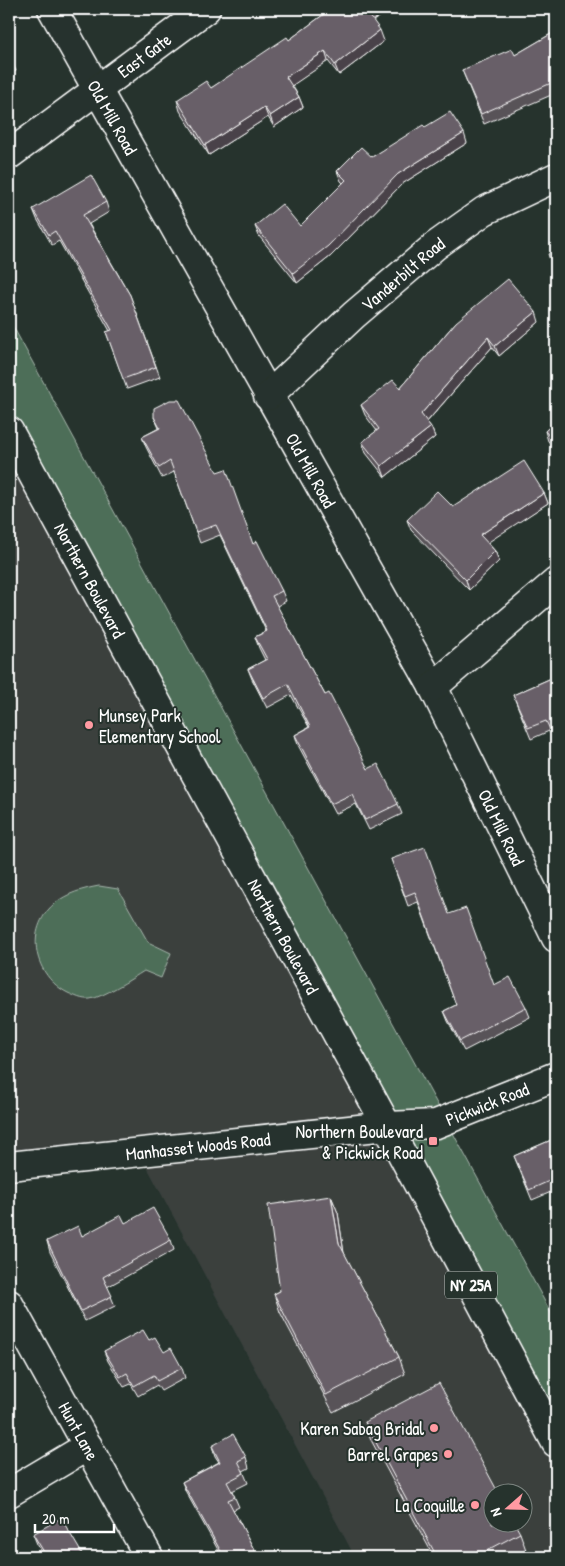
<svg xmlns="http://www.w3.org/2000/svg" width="565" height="1566" viewBox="0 0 565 1566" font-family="'Patrick Hand',sans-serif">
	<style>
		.built { fill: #3a403e; fill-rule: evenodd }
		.green { fill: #4e6e58; stroke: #a6b6ac }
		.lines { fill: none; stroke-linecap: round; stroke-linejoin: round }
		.minor-casing { stroke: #fff; stroke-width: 31 }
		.major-casing { stroke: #fff; stroke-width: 31 }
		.minor { stroke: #26332d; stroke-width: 28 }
		.major { stroke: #26332d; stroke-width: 28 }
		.wall { fill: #595259; stroke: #fff }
		.shaded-wall { fill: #494248; stroke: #fff }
		.building { fill: #685f67; stroke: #fff }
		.poi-dot { fill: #ff9aa2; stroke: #26332d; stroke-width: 2 }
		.labels { text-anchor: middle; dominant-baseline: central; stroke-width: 4; stroke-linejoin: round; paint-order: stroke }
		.shield { fill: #26332d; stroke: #bec2c0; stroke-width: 1 }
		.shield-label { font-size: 16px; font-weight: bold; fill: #fff }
		.street-label { font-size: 18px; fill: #fff; stroke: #26332d }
		.poi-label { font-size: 18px; fill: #fff; stroke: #26332d; text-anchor: end }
	</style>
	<rect width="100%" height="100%" fill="#26332d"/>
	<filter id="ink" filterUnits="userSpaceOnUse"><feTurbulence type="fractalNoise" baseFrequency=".02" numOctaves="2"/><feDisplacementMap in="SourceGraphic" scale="10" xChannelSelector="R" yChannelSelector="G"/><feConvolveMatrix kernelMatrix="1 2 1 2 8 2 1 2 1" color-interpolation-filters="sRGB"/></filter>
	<g filter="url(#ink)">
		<path class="built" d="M9,431L556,1443V1557H355L139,1152L9,1166ZM492,1494H522V1524H492Z"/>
		<path class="green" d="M9,319L556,1322V1443L9,431Z
			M99,886L118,889L148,942L171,953L161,978L144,971C131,979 104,997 90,999C82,1000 75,996 68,993C34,976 24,930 54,904C67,893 83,889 99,886Z"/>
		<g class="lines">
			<defs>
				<g id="minor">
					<path id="s1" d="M52,9L433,687L556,938"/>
					<path id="s2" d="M9,155L206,9"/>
					<path id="s3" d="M268,396L354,315L435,246L484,211L556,177"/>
					<path d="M433,687L556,582"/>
					<path id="s4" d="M9,1166L387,1126L436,1124L556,1076"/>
					<path id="s5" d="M9,1304L149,1557"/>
					<path d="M9,1493L88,1446"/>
				</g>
				<g id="major">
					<path id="s6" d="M9,431L387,1126L556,1443"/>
				</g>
			</defs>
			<use href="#minor" class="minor-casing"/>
			<use href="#major" class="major-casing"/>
			<use href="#minor" class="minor"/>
			<use href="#major" class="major"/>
		</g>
		<path class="wall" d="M331,9H392L373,21L384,41L339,75L328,61L292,85L299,97L303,107L274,127L268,117L209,155L180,111L177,100L211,88L289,40Z
			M556,31V93L484,124L462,70L515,55Z
			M9,55L16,71L9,74Z
			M425,127L467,143L402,184L331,256L297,283L259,236L255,226H300L343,183L341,181L337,171L372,157Z
			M106,202L109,212L89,224L130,295L160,377L127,389L106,332L110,331L59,241L52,245L37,219L33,209Z
			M456,322H539L499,356L492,347L427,422L431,427L435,437L385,477L366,453L362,442L377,431L365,415L361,405L400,388Z
			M154,417L253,544L282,591L286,601L277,606L325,695L368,769L398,804L402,814L369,830L356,804L335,814L298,745L295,735L309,727L291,695L267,708L252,679L248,669L265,660L259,648L255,637L266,631L220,535L200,543L174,472L162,478L146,447L142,437L159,428Z
			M556,421V450L548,441L545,431Z
			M544,493L548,503L487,542L495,551L499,561L469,590L411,530L407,520L453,507Z
			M556,676V745L549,731L531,739L513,695Z
			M391,859L449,914L494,985L526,1007L530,1017L464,1051L448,1021L444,1011L456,1005L418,902L408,906Z
			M556,1138V1190L532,1200L514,1156Z
			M331,1196L338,1213L344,1253L399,1357L405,1374L333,1412L280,1312L274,1294L280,1291Z
			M125,1223L171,1240L174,1250L107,1287L115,1306L85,1321L50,1252L47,1241L82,1236Z
			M149,1340L182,1368L185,1378L161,1391L157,1385L138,1396L131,1384L124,1387L108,1361L104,1351Z
			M365,1422L520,1533L526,1550L513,1557H434L371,1440Z
			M212,1446L246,1457L249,1468L243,1471L248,1483L232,1491L239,1507L233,1510L258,1557H222L186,1492L182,1482L219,1462L215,1456Z
			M33,1534L84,1557H45L37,1544Z"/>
		<path class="shaded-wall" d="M372,9H392L370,22L367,12Z
			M380,30L384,41L339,75L335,65Z
			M325,51L328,61L290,87L286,77Z
			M299,97L303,107L274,127L270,116Z
			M264,107L268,117L209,155L205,145Z
			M464,133L467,143L402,184L331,256L297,283L293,273L398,174Z
			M536,312L539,322L499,356L495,346Z
			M488,337L492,347L425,424L421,414Z
			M431,427L435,437L385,477L381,466Z
			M544,493L548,503L484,545L480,535Z
			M495,551L499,561L469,590L466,580Z
			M331,1196L338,1213L345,1261L339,1243Z"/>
		<path class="building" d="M331,9H372L367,12L380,30L335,65L325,51L286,77L299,97L270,116L264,107L205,145L177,100L206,81L211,88L287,37L289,40Z
			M556,31V81L481,114L462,70L512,49L515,55Z
			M9,55L12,61L9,62Z
			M450,112L464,133L398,174L328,246L293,273L255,226L282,204L300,226L346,180L337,171L361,147L372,157L423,125L425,127Z
			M91,175L106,202L83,215L130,295L156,367L123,379L106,332L112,330L55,231L49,235L33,209Z
			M556,251V278L548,254Z
			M508,279L536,312L495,346L488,337L421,414L431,427L381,466L362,442L379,429L361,405L393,380L400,388L456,322Z
			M170,400H179L217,472L226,469L253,544L257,541L282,591L272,596L325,695L329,693L368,769L378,764L398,804L365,820L352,794L331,804L295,735L310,727L288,684L263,698L248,669L267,659L255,637L267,631L216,525L196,532L170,461L159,468L142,437L160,428L154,417V408Z
			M556,421V444L545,431Z
			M524,461L544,493L480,535L495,551L466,580L407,520L437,491L453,507Z
			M556,676V742L546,721L528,728L513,695Z
			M425,847L449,914L466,908L494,985L510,977L526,1007L460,1041L444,1011L456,1005L415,892L405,896L391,859Z
			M556,1138V1178L529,1190L514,1156Z
			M331,1196L339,1243L399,1357L326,1395L274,1294L280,1291L268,1205Z
			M153,1208L171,1240L103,1277L112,1296L81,1311L47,1241L78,1226L82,1236L121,1215L125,1223Z
			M143,1330L149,1340L155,1337L164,1352L171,1348L182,1368L157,1381L154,1375L134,1386L127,1373L120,1377L104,1351Z
			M439,1383L499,1494H492V1524H515L520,1533L475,1557H437L365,1422Z
			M233,1434L246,1457L238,1461L244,1473L227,1482L235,1497L228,1500L258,1557H224L182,1482L220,1462L212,1446Z
			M61,1518L84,1557H47L33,1534Z"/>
	</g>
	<g class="poi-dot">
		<circle cx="89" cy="725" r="5"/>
		<rect x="428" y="1136" width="10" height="10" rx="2.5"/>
		<circle cx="434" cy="1428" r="5"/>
		<circle cx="448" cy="1454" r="5"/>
		<circle cx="475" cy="1505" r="5"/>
	</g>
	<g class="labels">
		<rect class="shield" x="445" y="1271.5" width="52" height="27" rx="4"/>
		<g class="shield-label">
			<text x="471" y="1285">NY 25A</text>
		</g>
		<g class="street-label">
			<text stroke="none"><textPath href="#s2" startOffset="168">East Gate</textPath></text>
			<text stroke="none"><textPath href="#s1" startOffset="124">Old Mill Road</textPath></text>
			<text stroke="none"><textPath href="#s3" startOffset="182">Vanderbilt Road</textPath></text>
			<text stroke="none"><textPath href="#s1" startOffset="529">Old Mill Road</textPath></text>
			<text stroke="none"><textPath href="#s6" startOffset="170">Northern Boulevard</textPath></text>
			<text stroke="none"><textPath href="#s1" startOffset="934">Old Mill Road</textPath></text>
			<text stroke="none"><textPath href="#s6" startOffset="575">Northern Boulevard</textPath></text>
			<text stroke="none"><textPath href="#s4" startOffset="484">Pickwick Road</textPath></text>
			<text stroke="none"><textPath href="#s4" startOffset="190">Manhasset Woods Road</textPath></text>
			<text stroke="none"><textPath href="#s5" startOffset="145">Hunt Lane</textPath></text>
		</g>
		<g class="poi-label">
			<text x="99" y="715" text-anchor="start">Munsey Park<tspan x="99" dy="21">Elementary School</tspan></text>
			<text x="423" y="1131">Northern Boulevard<tspan x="423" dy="21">&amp; Pickwick Road</tspan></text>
			<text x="424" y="1428">Karen Sabag Bridal</text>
			<text x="438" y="1454">Barrel Grapes</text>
			<text x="465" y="1505">La Coquille</text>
		</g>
	</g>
	<rect width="565" height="1566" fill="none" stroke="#26332d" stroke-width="30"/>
	<rect x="15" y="15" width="535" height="1536" fill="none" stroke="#fff" stroke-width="2" filter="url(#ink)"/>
	<g transform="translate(508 1508) rotate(250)"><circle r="24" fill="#26332d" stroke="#7d8581"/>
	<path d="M0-4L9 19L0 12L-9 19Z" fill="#ff9aa2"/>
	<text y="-8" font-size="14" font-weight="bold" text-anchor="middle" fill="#ffffff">N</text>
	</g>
	<path d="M35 1524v8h79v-8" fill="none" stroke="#ffffff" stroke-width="2.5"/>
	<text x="42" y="1524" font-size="15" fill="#ffffff" stroke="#26332d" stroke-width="4" paint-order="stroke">20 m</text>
</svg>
